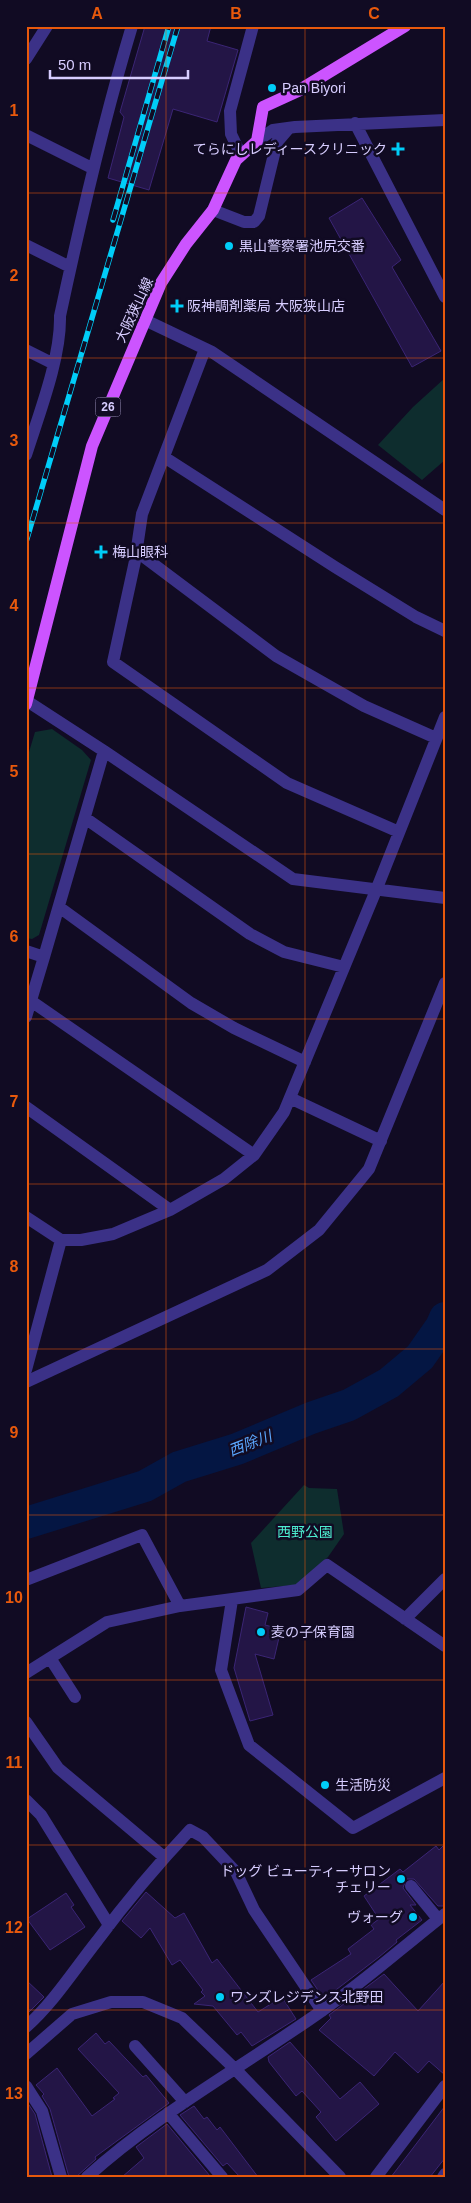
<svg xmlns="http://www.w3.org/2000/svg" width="471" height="2203" viewBox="0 0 471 2203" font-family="Helvetica,'Noto Sans JP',sans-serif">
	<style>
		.green { fill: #0e2d2e }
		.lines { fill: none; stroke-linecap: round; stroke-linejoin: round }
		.river { stroke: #041643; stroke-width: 32 }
		.building { fill: #231546; stroke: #3b2575 }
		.minor { stroke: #3b3187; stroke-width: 12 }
		.major { stroke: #cc54ff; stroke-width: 12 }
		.rail-casing { stroke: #00cdf8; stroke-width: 5.5 }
		.rail { stroke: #110b23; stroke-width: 4; stroke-dasharray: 11; stroke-linecap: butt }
		.grid { fill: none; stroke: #e8590c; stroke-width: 1; stroke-opacity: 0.55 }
		.poi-dot { fill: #00cdf8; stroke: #110b23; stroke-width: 2 }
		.labels { text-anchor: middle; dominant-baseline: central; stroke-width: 5; stroke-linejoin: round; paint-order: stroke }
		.shield { fill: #110b23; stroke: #9c93bd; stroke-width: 1 }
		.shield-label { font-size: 12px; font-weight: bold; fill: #d7cdff }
		.poi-label { font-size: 14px; fill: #d7cdff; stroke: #110b23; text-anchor: start }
		.street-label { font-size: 14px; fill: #d7cdff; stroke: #110b23 }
		.park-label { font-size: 14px; fill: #4decd0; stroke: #110b23 }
		.water-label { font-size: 15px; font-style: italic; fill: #5ba7ff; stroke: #110b23 }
		.neatline { fill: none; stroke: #e8590c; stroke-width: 2 }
		.grid-label { font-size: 16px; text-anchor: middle; font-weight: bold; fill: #e8590c }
	</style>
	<rect width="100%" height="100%" fill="#110b23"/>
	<path class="green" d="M445,378V460L422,480L378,445L413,407Z
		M52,729L82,750L91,760L39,935L32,939L26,938V762L35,732Z
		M304,1485L309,1488L337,1489L344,1534L328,1557L296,1585L261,1588L251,1543Z"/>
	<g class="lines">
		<path class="river" d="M26,1523L145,1486L179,1467L237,1449L311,1418L349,1405L389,1383L420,1357L441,1327L445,1318"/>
	</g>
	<path class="building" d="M145,26H211L207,41L238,50L217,122L173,109L149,190L108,178L124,117L120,112Z
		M362,198L401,260L392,267L441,351L412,367L329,218Z
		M246,1607L268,1613L265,1625L281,1629L274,1659L255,1654L273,1715L250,1721L234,1668Z
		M445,1844V1906H438L414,1879H406L403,1888L416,1905H410L422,1920L396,1940L397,1942L379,1957L324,1999L311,1980L351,1954L348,1949L374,1929L371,1925L379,1919L364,1896L400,1869L403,1872L436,1846L439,1850Z
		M146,1892L175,1918L184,1913L212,1963L217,1959L258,2012L282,1997L296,2019L252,2046L241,2032L237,2035L213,2006L194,2004L205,1996L201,1992L203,1990L180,1960L172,1965L150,1928L141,1938L122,1921Z
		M66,1893L74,1905L71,1907L85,1927L50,1950L27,1919Z
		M384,1974L418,2011L445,1981V2075L429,2061L418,2073L395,2052L374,2076L319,2030L331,2018L329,2015Z
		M26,1980L44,1997L26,2015Z
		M96,2033L105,2044L109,2041L143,2077L146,2075L169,2103L95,2157L96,2159L76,2177H69L50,2109L42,2096L44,2094L36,2085L57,2068L92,2116L115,2099L113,2098L119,2093L78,2049Z
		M290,2042L340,2099L360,2082L379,2104L336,2141L316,2117L321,2112L302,2091L296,2096L269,2062L268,2057Z
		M29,2105L35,2114L52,2177H26V2106Z
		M194,2106L204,2119L207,2117L217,2130L220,2127L258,2177H240L227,2163L223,2166L180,2115Z
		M445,2106V2158L430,2177H391Z
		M167,2124L210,2176L122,2177L144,2158L136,2147Z"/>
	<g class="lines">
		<path class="minor" d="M26,59L47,26
			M355,123L445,297
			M26,135L92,168
			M257,141L273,130L295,127L445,120
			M241,155L231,134L230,111L253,26
			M213,210L244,222H254L259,216L277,142L289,128
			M26,245L70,267
			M147,321L212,352L445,510
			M205,349L142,514L135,561L113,662L287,783L399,832
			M26,350L52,363
			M26,455C39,414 61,358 60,316C81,218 103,122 132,26
			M164,457L335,567L416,617L445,631
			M136,551L276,656L364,706L436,738
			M104,751L293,879L445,898
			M85,818L250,934L284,952L344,967
			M59,907L191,1003L234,1028L305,1062
			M26,951L44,957L104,751L27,701
			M31,1001L254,1155
			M26,1017L44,957
			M290,1098L381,1141
			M26,1107L170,1210
			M26,1217L61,1240H81L113,1234L170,1210L224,1179L254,1155L284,1112L377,888L445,717
			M26,1370L61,1240
			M26,1382L267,1270L319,1230L369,1169L445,983
			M26,1580L142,1535L180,1606
			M232,1600L221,1670L249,1745L353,1828L445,1778
			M405,1619L445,1579
			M50,1658L75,1697
			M26,1673L107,1622L180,1606L298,1590L327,1565L445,1646
			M26,1722L58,1768L164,1857
			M26,1800L41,1815L109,1925
			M411,1886L438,1919
			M26,2027C54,2002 74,1970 97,1941C126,1902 157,1865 190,1830L203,1837L236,1872L254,1910L322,2011
			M135,2046L185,2102
			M26,2054L72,2014L111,2002H143L182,2018L235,2069L340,2177
			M26,2086L42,2111L61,2177
			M168,2113L222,2177
			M87,2177C159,2112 244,2066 323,2010C365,1981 404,1946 445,1914
			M376,2177L445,2086
			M443,2177L445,2174"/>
		<path class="major" d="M26,704L92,446L161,283L186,244L213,210L236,160L257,141L263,107L298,91L405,26"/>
		<defs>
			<path id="rail" d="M113,220L169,26
				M26,542L178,26"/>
		</defs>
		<use href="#rail" class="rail-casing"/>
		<use href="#rail" class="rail"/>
	</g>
	<path class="grid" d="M166,26V2177M305,26V2177M26,193H445M26,358H445M26,523H445M26,688H445M26,854H445M26,1019H445M26,1184H445M26,1349H445M26,1515H445M26,1680H445M26,1845H445M26,2010H445"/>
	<g class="poi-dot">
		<circle cx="272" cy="88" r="5"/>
		<path d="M395.5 141.5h5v5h5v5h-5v5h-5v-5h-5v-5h5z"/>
		<circle cx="229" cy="246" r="5"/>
		<path d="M174.5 298.5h5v5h5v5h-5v5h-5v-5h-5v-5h5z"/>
		<path d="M98.5 544.5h5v5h5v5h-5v5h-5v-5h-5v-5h5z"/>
		<circle cx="261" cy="1632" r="5"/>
		<circle cx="325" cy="1785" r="5"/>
		<circle cx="401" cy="1879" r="5"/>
		<circle cx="413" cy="1917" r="5"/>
		<circle cx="220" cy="1997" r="5"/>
	</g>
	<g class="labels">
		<rect class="shield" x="95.5" y="397.5" width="25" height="19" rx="4"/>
		<g class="shield-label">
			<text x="108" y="407">26</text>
		</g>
		<g class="poi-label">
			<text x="282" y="88">Pan Biyori</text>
			<text x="387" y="149" text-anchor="end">てらにしレディースクリニック</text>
			<text x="239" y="246">黒山警察署池尻交番</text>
			<text x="187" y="306">阪神調剤薬局 大阪狭山店</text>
			<text x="112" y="552">梅山眼科</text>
			<text x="271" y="1632">麦の子保育園</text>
			<text x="335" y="1785">生活防災</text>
			<text x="391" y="1871" text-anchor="end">ドッグ ビューティーサロン<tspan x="391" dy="16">チェリー</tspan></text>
			<text x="403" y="1917" text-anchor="end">ヴォーグ</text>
			<text x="230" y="1997">ワンズレジデンス北野田</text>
		</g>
		<g class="street-label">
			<text transform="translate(134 310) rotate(-65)">大阪狭山線</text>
		</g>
		<g class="park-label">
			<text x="305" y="1532">西野公園</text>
		</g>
		<g class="water-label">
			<text transform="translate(250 1443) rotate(-21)">西除川</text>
		</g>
	</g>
	<rect width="471" height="2203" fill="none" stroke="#110b23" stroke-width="55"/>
	<path d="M50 70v8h138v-8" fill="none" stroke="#d7cdff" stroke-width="2.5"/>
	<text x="58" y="70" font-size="15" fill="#d7cdff" stroke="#110b23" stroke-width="4" paint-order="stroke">50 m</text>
	<rect x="28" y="28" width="416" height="2148" class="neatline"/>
	<g class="grid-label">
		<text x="97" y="19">A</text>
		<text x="236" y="19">B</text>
		<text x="374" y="19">C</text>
		<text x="14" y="116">1</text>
		<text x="14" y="281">2</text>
		<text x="14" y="446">3</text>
		<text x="14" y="611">4</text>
		<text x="14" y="777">5</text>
		<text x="14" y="942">6</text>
		<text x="14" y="1107">7</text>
		<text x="14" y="1272">8</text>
		<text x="14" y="1438">9</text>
		<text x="14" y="1603">10</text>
		<text x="14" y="1768">11</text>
		<text x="14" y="1933">12</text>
		<text x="14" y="2099">13</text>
	</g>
</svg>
